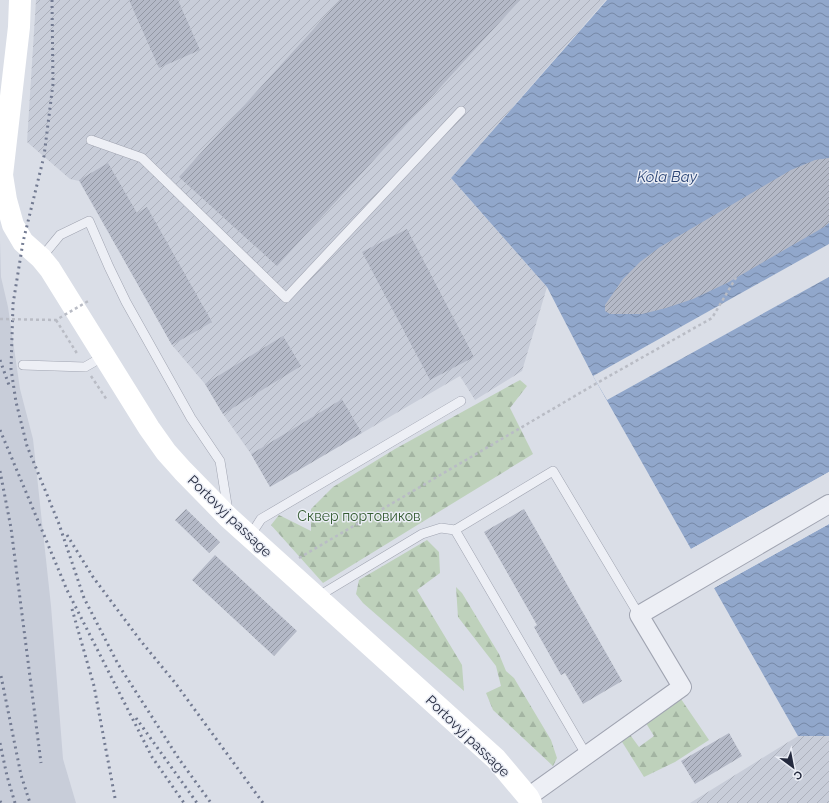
<svg xmlns="http://www.w3.org/2000/svg" width="829" height="803" viewBox="0 0 829 803" font-family="Raleway,sans-serif">
	<style>
		.built { fill: #c8cdd9 }
		.industrial { fill: url(#industrial-furrows) }
		.forest { fill: url(#forest-firs) }
		.water { fill: url(#water-waves) }
		.pier { fill: #dadee7 }
		.building { fill: url(#building-hatch) }
		.lines { fill: none; stroke-linecap: round; stroke-linejoin: round }
		.lane-casing { stroke: #a0a4b1; stroke-width: 10 }
		.street-casing { stroke: #a0a4b1; stroke-width: 20 }
		.path { stroke: #b9bcc5; stroke-width: 2.5; stroke-dasharray: 3 3; stroke-linecap: butt }
		.lane { stroke: #edeff5; stroke-width: 9 }
		.street { stroke: #edeff5; stroke-width: 18 }
		.secondary { stroke: #fff; stroke-width: 22 }
		.rail { stroke: #737b92; stroke-width: 3; stroke-dasharray: 2 4; stroke-linecap: butt }
		.path-bridge { stroke: #b9bcc5; stroke-width: 2.5; stroke-dasharray: 3 3; stroke-linecap: butt }
		.labels { text-anchor: middle; dominant-baseline: central; stroke-width: 3; stroke-linejoin: round; paint-order: stroke }
		.street-label { font-size: 14px; fill: #242a3e; stroke: #eaedf5 }
		.park-label { font-size: 14px; fill: #335b30; stroke: #eaedf5 }
		.water-label { font-size: 15px; font-style: italic; fill: #2a4475; stroke: #eaedf5 }
	</style>
	<defs>
		<pattern id="industrial-furrows" width="10" height="10" patternUnits="userSpaceOnUse"><rect width="10" height="10" fill="#c8cdd9"/><path d="M-1 1l2-2M0 10L10 0M9 11l2-2" fill="none" stroke="#acb0bb"/></pattern>
		<pattern id="forest-firs" width="22" height="20" patternUnits="userSpaceOnUse"><rect width="22" height="20" fill="#bed1bb"/><path d="M5 1l3.5 6h-7zM16 11l3.5 6h-7z" fill="#a3b4a2"/></pattern>
		<pattern id="water-waves" width="16" height="10" patternUnits="userSpaceOnUse"><rect width="16" height="10" fill="#91a7cb"/><path d="M0 5q4-4 8 0t8 0" fill="none" stroke="#7688a6"/></pattern>
		<pattern id="building-hatch" width="6" height="6" patternUnits="userSpaceOnUse"><rect width="6" height="6" fill="#b4b9c7"/><path d="M-1 1l2-2M0 6l6-6M5 7l2-2" fill="none" stroke="#9297a3"/></pattern>
	</defs>
	<rect width="100%" height="100%" fill="#dadee7"/>
	<path class="built" d="M0,240L1,277L8,307L20,389L33,439L51,606L63,759L76,803H0Z"/>
	<path class="industrial" d="M36,0H606L451,178L547,287L522,371L475,400L460,376L362,433L342,399L251,454L223,414L205,384L172,345L79,181L70,179L27,142Z
		M798,736H829V803H690Z"/>
	<path class="forest" d="M520,380L527,386L510,408L533,454L323,583L271,525L279,515L311,531V509L333,487L395,449Z
		M427,540L439,552L440,573L417,590L462,665L464,691L363,603L356,594L359,580Z
		M456,587L462,593L499,654L506,671L514,678L551,740L557,758L553,766L493,710L486,693L501,686L496,666L458,617Z
		M681,699L709,740L675,762L644,777L619,737L628,732L639,747L654,736L644,720L652,714Z"/>
	<path class="water" d="M607,0H829V472L691,549L593,376L547,287L451,178Z
		M829,524V736H798L714,588Z"/>
	<path class="pier" d="M829,244V277L607,400L593,376Z
		M829,472V474L692,551L691,549Z
		M829,522V524L714,588L713,586Z"/>
	<path class="building" d="M129,0H178L200,50L159,68Z
		M340,0H520L277,266L179,177Z
		M829,158V223L824,227L727,283L693,299L666,308L642,314H610L605,311V305L623,279L640,262L660,247L791,170L815,160Z
		M108,163L137,213L147,207L212,322L172,345L79,180Z
		M407,229L474,357L430,380L362,252Z
		M283,336L301,366L223,414L205,384Z
		M342,399L362,433L270,487L251,454Z
		M186,509L220,542L209,553L175,520Z
		M524,509L622,681L583,704L565,673L561,675L534,627L537,625L484,532Z
		M215,555L297,631L274,656L192,580Z
		M729,733L742,756L695,784L681,761Z"/>
	<g class="lines">
		<defs>
			<path id="lane" d="M91,140L142,158L286,298L461,111
				M41,258L60,235L89,221L109,267L126,302L191,418L220,461L228,511
				M23,365L85,367L104,356
				M455,530L553,471L639,615
				M250,536L261,519L461,401
				M317,597L422,534L441,528L455,530L587,756"/>
			<path id="street" d="M528,797L682,687L639,615L829,504"/>
		</defs>
		<use href="#lane" class="lane-casing"/>
		<use href="#street" class="street-casing"/>
		<path class="path" d="M56,320L78,355
			M91,376L107,400
			M299,558L597,383L712,318L737,276"/>
		<use href="#lane" class="lane"/>
		<use href="#street" class="street"/>
		<path class="secondary" d="M20,0L19,27L2,175L6,200L13,225L23,242L41,258L50,269L149,428L166,452L183,471L228,517L496,759L528,797L531,803"/>
		<path class="rail" d="M52,0L53,84L44,156L23,242L13,304L11,369L16,402L27,446L59,524L84,598L118,664L179,759L211,803
			M0,360L10,388
			M0,430L67,590L152,757L184,803
			M0,471L11,528L41,763
			M67,535L93,577L140,640L176,684L263,803
			M72,609L94,686L115,798
			M1,676L21,775L30,803
			M136,718L197,803
			M0,743L7,776L15,803
			M0,801L1,803"/>
		<path class="path-bridge" d="M0,319L56,320L90,300"/>
	</g>
	<g class="labels">
		<g class="street-label">
			<text transform="translate(230 516) rotate(44)">Portovyj passage</text>
			<text transform="translate(468 736) rotate(44)">Portovyj passage</text>
		</g>
		<g class="park-label">
			<text x="359" y="516">Сквер портовиков</text>
		</g>
		<g class="water-label">
			<text x="667" y="177">Kola Bay</text>
		</g>
	</g>
	<g transform="translate(793 767) rotate(148)" stroke="#eaedf5" stroke-width="3" paint-order="stroke">
	<path d="M0-3L7 15L0 10L-7 15Z" fill="#242a3e"/>
	<text y="-6" font-size="11" font-weight="bold" text-anchor="middle" fill="#242a3e">С</text>
	</g>
</svg>
